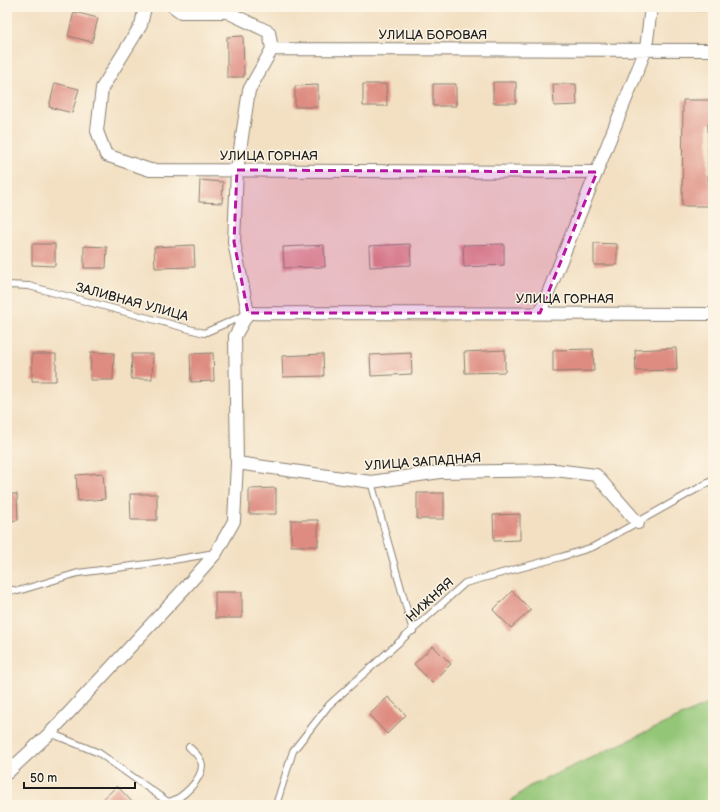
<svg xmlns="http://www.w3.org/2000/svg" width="720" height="812" viewBox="0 0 720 812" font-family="'Balsamiq Sans',sans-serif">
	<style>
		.green { fill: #93c677; stroke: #58714a }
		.building { fill: #de8c81 }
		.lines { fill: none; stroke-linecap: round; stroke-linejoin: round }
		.lane-casing { stroke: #887e70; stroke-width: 8 }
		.street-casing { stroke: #887e70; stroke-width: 14 }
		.lane { stroke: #fff; stroke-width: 6 }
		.street { stroke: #fff; stroke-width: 12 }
		.marked { fill: #b5179e; fill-opacity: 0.2; stroke: #b5179e; stroke-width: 3; stroke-dasharray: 8 5; stroke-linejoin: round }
		.labels { text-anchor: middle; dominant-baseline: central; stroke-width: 3; stroke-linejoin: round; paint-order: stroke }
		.street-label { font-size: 13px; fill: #1c1c1c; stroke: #fcf5e5 }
	</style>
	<rect width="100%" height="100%" fill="#fcf5e5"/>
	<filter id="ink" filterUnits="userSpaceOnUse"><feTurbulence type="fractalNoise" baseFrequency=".025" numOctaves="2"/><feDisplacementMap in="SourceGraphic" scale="8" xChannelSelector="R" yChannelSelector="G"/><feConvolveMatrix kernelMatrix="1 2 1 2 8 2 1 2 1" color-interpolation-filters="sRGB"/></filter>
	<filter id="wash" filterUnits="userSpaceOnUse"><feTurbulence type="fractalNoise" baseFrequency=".012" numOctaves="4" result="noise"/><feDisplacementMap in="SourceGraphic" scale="16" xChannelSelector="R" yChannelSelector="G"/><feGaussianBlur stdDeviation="0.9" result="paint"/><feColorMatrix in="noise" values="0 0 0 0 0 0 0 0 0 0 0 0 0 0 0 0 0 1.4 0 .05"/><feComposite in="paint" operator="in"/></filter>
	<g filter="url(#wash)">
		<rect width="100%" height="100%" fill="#f3e0c3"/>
		<path class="green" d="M713,701V805H506L528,787Z"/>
		<g id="blocks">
			<path class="building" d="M684,7H705V11L684,10Z
				M74,12L98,18L92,42L68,36Z
				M243,36L244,77H227V37Z
				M493,82H516V103H493Z
				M55,83L79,89L72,113L49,107Z
				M363,84H386L387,106H363Z
				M433,84H456V106H433Z
				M553,84H576L577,105L554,106Z
				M318,85V107H295V86Z
				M683,100H713V124H708V181H713V206H682Z
				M200,180L223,182L222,203L199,202Z
				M594,243L617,244V265H594Z
				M32,244H55V266L32,265Z
				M410,244L411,265L370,267L369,246Z
				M504,244V265L464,267L463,245Z
				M194,245L195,267L155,268L154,247Z
				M324,245L325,267L284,268L283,247Z
				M84,246L107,247L106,268H84Z
				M676,348L677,370L636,371L635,350Z
				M593,349L594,371L553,372V350Z
				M505,350V372L465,373L464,352Z
				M91,352L114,353L113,380H90Z
				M213,353L214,381L191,382L190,354Z
				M411,353L412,374L371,376L370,355Z
				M32,354H56V381H32Z
				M132,354H153L152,379H131Z
				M323,354L324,376L283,377L282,356Z
				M103,473L105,499L78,501L76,475Z
				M276,488V514H249V489Z
				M417,493H444V519H417Z
				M7,494H17L18,520L7,521Z
				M130,494H157V520H131Z
				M520,514V540L494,541L493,515Z
				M291,520H318V546H291Z
				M512,591L531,610L511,628L493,610Z
				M215,592H242V618H215Z
				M433,646L451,664L432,683L414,664Z
				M388,697L406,715L387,734L369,715Z
				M117,786L135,805H97Z"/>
		</g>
	</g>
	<g filter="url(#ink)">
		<use href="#blocks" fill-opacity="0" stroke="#887e70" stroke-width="1"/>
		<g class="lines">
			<defs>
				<path id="lane" d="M7,285L29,286L204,333L245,315
					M371,482L413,631
					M7,589L18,591L78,573L155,563L215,553
					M50,733L99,753L168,802C181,800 202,780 202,765C201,757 194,752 189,747
					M276,805L293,751L329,705L465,583L561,557L593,547L713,480"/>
				<path id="street" d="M145,7L141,25L102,88L97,131L106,155L150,170L597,172
					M174,7L181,12H227L269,32L272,49L713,50
					M248,313L713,314
					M248,313L234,242L237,170L249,90L272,49
					M540,313L646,49L651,7
					M237,463L371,482L440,472L555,470L596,475L638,523
					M7,773L50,733L184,589L216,553L234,521L237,463L235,336L248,313"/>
			</defs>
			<use href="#lane" class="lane-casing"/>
			<use href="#street" class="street-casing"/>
			<use href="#lane" class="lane"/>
			<use href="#street" class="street"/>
		</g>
	</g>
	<path class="marked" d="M237,170L597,172L540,313H248L234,242Z"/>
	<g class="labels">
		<g class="street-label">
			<text x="433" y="35">УЛИЦА БОРОВАЯ</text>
			<text x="269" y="156">УЛИЦА ГОРНАЯ</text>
			<text x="565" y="299">УЛИЦА ГОРНАЯ</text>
			<text transform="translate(132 302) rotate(15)">ЗАЛИВНАЯ УЛИЦА</text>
			<text transform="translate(423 462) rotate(-4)">УЛИЦА ЗАПАДНАЯ</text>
			<text transform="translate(430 600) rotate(-42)">НИЖНЯЯ</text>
		</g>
	</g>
	<rect width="720" height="812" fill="none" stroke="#fcf5e5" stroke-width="24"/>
	<path d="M24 782v6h111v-6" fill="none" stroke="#1c1c1c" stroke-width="2"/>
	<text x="30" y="782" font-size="12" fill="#1c1c1c" stroke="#fcf5e5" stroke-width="3" paint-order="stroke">50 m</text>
</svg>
